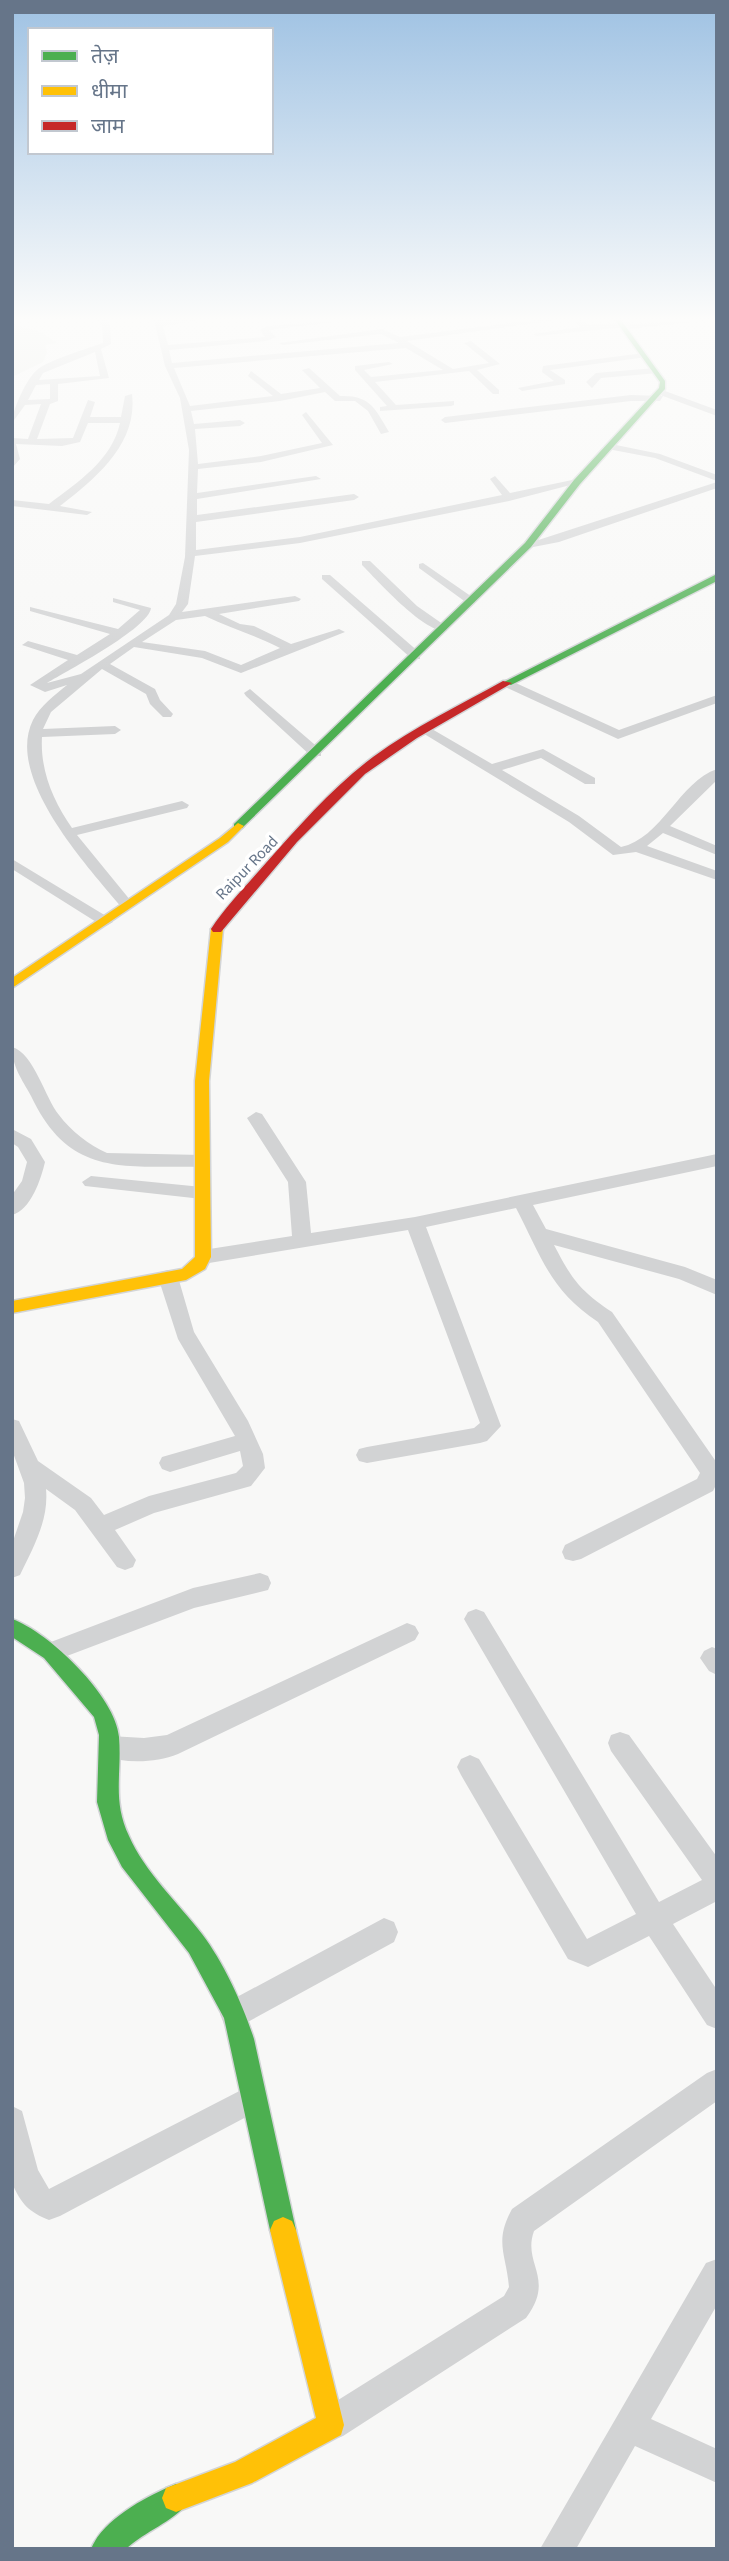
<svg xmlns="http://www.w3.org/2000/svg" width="729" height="2561" viewBox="0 0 729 2561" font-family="'Source Sans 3','Noto Sans Devanagari',sans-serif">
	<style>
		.green { fill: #e8ebe5 }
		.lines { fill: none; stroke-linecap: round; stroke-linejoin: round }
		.fast-casing { stroke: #d3d5d7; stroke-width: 3 }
		.slow-casing { stroke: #d3d5d7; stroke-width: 3 }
		.jam-casing { stroke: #d3d5d7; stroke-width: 3 }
		.street { fill: #d2d3d4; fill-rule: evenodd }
		.fast { fill: #4caf50; fill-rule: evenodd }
		.slow { fill: #ffc107; fill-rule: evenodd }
		.jam { fill: #c62828; fill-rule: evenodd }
		.labels { text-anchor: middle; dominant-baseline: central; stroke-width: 7; stroke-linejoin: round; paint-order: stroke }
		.far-street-label { font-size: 16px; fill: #667589; stroke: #fff }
	</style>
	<rect width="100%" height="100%" fill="#f8f8f7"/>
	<path class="green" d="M12,324L41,332L57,343L45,345L47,352L43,362L12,377Z"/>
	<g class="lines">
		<defs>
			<path id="fast" d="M615,320H621L665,381V389L580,484L531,547L242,828H234V824L525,543L574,480L659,388L660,382Z
				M717,574V581L511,685L502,683Z
				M12,1619C49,1632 116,1697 119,1737C122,1774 112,1800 129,1836C144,1871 179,1904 202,1934C224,1963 243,2005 254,2039L296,2230L292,2239L283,2243L274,2239L270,2230L224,2018L189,1953L122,1867L108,1840L97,1802L99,1735L94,1717L44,1658L12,1637Z
				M176,2484L186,2488L190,2498C182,2518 143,2532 126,2549H91C103,2519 147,2496 176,2484Z"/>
			<path id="slow" d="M238,823L244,826L228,842L12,988V978L220,838Z
				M217,925L223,929L209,1081L211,1257L205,1269L186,1280L12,1313V1301L182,1269L195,1257V1081L211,929Z
				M283,2217L292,2221L296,2230L344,2425L341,2435L252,2483L176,2512L166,2508L162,2498L166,2488L235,2462L316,2418L270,2230L274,2221Z"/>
			<path id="jam" d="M503,681L512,683L417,738L365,774L297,842L221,932H213L211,929C227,905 247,885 266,863C299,826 333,787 373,757C414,727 460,705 503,681Z"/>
		</defs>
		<use href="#fast" class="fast-casing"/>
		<use href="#slow" class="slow-casing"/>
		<use href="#jam" class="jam-casing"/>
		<path class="street" d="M97,320H106L110,325L111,344L101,349L109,378L58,384V401L50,404L37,439L73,438L88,400L95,402L90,417H121L125,396L132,394C138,444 96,478 60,506L92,512L87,515L12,506V500L49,504C78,482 112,460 120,423H88L80,442L62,446L16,444L20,459L12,468V438L28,439L41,404L25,405L12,423C12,410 27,378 37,370C46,361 89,348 103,343L102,326ZM95,352L100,376L39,380L43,373ZM50,384V399L28,400L36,385Z
			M154,320H200L163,326L168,345L265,337L260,330L267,326L351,320L269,330L276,337L266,341L169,350L172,363L399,343L381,334L283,345L279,343L382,329L400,337L534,320H557L407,341L453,369L489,363L464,343L471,341L500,364L477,370L499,390V394H493L469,371L375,382L396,405L454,401V405L451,406L380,411V407L387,406L355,370V366L389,362L393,364L364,370L371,377L443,370L406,348L174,368L190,406L273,396L248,376L251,371L281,394L320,388L302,370L309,368L340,396C370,395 375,408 389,432L381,434L368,411L355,401H335L325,392L280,401L191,411L194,424L240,420L245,423L240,426L195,429L198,464L261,456L322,443L302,415L306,412L333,445L261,462L198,469L197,493L316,476L321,479L197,499V515L354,494L359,497L354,500L196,522V550L300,537L502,495L490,479L495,476L510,493L577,479L582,482L509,501L300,543L195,556L188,604L182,612L295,596L301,599L299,601L219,614L240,624L254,626L291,644L339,629L345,632L241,673L202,658L134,647L110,664L155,689L160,700L173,714L171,717H163L150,704L146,694L102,669L51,712L43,729L115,726L121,730L115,734L42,737C40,770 53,801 72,828L182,801L189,805L187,808L77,835L135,906L128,910L123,909C90,869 4,778 33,720C40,706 55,695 67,685L45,692L30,685L68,660L22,645L28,641L77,655L110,634L30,611V607L118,629L140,610L113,602V598L151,608C149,628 67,671 47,683L81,674L169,615L176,604L185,557L189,450L180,398L165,366ZM205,616C230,628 255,635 280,648L241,665L205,651L142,642L176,620Z
			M581,320L590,325L627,322L631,324L710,320L629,329L625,327L537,336L533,334L581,327L573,321Z
			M644,353L647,357L550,370L565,380V384L522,391L518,388L554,381L542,372L543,366Z
			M655,368L658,373L601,378L592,388L586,382L596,373Z
			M665,391L717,410V416L663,396L660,401H631L445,423L441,420L445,417L631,395L662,396L661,394Z
			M616,445L660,454L717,475V481L655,458L613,450L611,448Z
			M717,482V488L559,542L528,548L523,545Z
			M362,561H370L417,606L447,627V631C425,634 378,581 362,565Z
			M423,563L475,599V603H467L419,568V564Z
			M322,575H330L420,653V659H412L322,579Z
			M507,679L619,730L717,695V703L618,739L503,686V680Z
			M250,689L321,750V756H311L246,696L244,693Z
			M425,725L492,764L543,749L595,778V784H585L541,758L502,770L579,816L621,847C661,839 680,781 717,769V780L670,826L717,846V855L663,833L647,846L717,871V880L636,852L613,855L569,822L421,732V726Z
			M12,859L111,919L113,922L106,926L101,925L12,869Z
			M12,1047C34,1053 45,1098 59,1115C71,1131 89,1145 107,1153L202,1155L211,1161L202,1167C125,1165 70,1179 31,1096C22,1079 12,1067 12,1047Z
			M256,1112L262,1114L306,1182L311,1233L415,1217L717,1154V1166L533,1205L546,1229L685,1267L717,1280V1295L679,1279L554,1245C572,1279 579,1290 612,1312L717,1463V1483L713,1491L581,1559L573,1561L565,1559L562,1552L565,1545L697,1479L700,1473L598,1322C550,1290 542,1258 516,1208L426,1227L501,1426L487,1441L480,1443L367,1463L359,1461L356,1455L359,1449L367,1447L474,1428L480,1423L408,1230L203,1264L196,1262L194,1257L196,1252L203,1250L292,1236L288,1182L247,1118Z
			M12,1129L31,1139L45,1162C41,1179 31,1210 12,1215V1195L22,1181L27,1162L18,1147L12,1143Z
			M91,1176L202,1187L208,1189L211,1193L208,1197L202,1199L85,1186L82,1182Z
			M168,1270L175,1272L178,1277L194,1332L248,1421L263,1454L265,1468L251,1486L154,1513L115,1530L136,1560L133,1567L125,1570L117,1567L75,1510L46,1489C49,1520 33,1548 20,1575L12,1578V1544L23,1512L25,1498L24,1483L12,1450V1419L19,1421L38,1461L91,1498L104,1515L149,1496L236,1473L243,1466L240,1451L170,1472L162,1469L159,1463L162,1457L235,1436L178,1339L158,1277L161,1272Z
			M260,1573L268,1576L271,1583L268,1590L194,1608L51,1662L43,1659L39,1652L43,1645L193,1588Z
			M476,1609L484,1612L659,1902L702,1880L611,1751L608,1743L611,1735L620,1732L629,1735L717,1857V1901L673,1924L717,1990V2029L707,2025L649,1936L588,1967L568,1959L461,1775L457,1767L461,1759L470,1755L479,1759L587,1939L636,1914L468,1626L464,1619L468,1612Z
			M407,1623L415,1626L419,1633L415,1640L178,1754C155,1763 125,1764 101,1755L98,1747L101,1739L110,1736L144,1738L167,1735Z
			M712,1647L717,1649V1675L709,1671L700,1658L704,1651Z
			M384,1918L394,1922L398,1932L394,1942L244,2024L234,2028L224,2024L220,2014L224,2004Z
			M717,2069V2101L534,2231C522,2264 556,2278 526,2318L343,2436L331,2440L319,2436L315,2424L319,2412L504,2296L509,2287C506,2253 494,2242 512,2209L707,2073Z
			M253,2084L263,2088L267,2098L263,2108L60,2216L49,2220C29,2212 21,2204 12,2183V2106L22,2111L38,2170L49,2189Z
			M717,2259V2305L651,2419L717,2449V2483L635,2446L576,2549H540L706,2263Z"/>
		<use href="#fast" class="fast"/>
		<use href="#slow" class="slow"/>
		<use href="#jam" class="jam"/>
	</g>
	<linearGradient id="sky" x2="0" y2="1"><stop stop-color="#9fc2e3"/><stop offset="0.47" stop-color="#fcfcfb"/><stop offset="1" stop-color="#fcfcfb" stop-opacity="0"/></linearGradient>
	<rect width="729" height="679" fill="url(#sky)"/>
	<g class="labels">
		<g class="far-street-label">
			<text transform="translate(247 868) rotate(-46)">Raipur Road</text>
		</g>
	</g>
	<rect width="729" height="2561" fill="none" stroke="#667589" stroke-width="28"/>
	<rect x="28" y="28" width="245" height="126" fill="#ffffff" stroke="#c2c8d0" stroke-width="2"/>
	<rect x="42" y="51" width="35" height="10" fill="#4caf50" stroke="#c2c8d0" stroke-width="2"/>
	<text x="91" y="63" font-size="21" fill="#667589">तेज़</text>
	<rect x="42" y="86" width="35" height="10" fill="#ffc107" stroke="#c2c8d0" stroke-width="2"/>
	<text x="91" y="98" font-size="21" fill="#667589">धीमा</text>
	<rect x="42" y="121" width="35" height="10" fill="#c62828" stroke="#c2c8d0" stroke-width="2"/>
	<text x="91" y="133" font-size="21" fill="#667589">जाम</text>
</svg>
